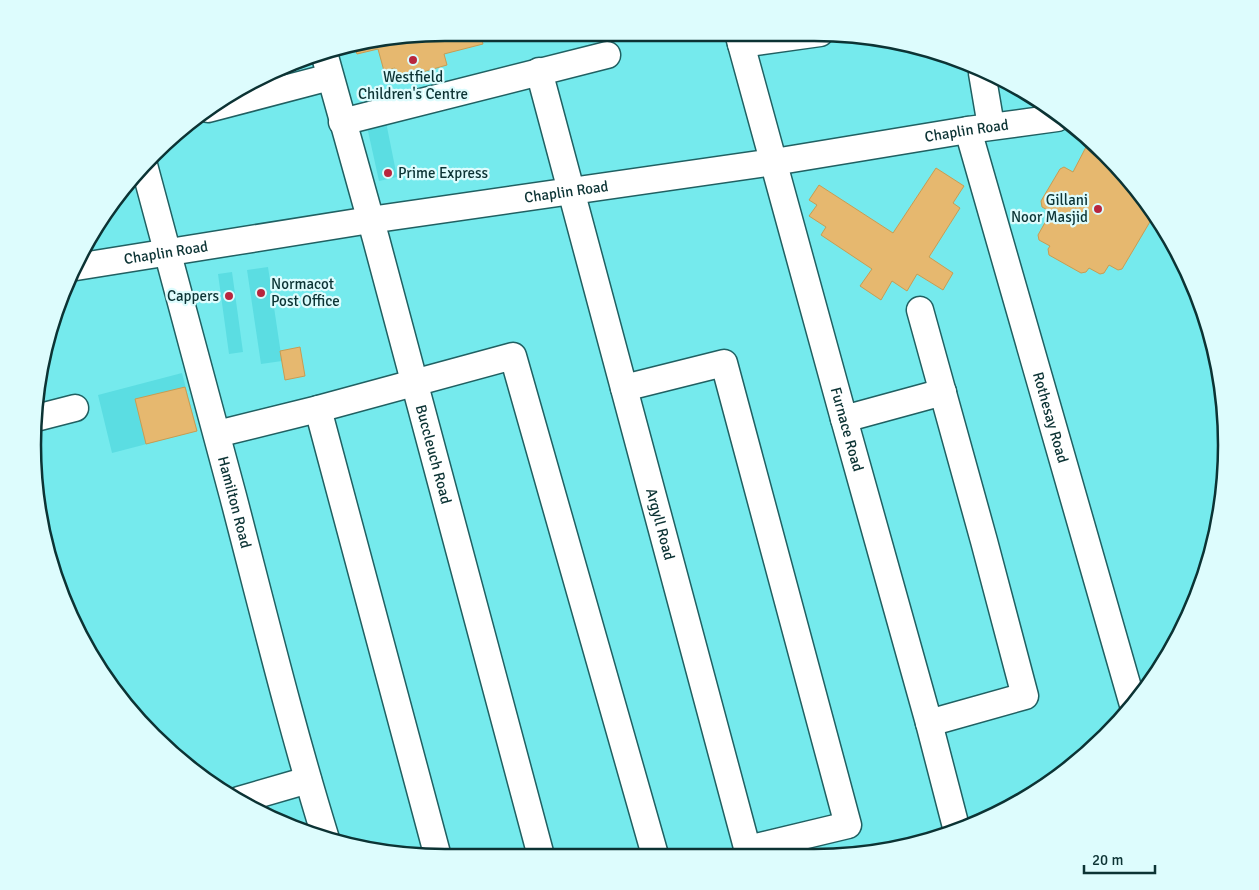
<svg xmlns="http://www.w3.org/2000/svg" width="1259" height="890" viewBox="0 0 1259 890" font-family="Signika,sans-serif">
	<style>
		.built { fill: #5bdde2 }
		.building { fill: #e6b86f; stroke: #c89c52 }
		.lines { fill: none; stroke-linecap: round; stroke-linejoin: round }
		.minor-casing { stroke: #206062; stroke-width: 29 }
		.minor { stroke: #fff; stroke-width: 26 }
		.poi-dot { fill: #b8263e; stroke: #ddfcfd; stroke-width: 2 }
		.labels { text-anchor: middle; dominant-baseline: central; stroke-width: 4.5; stroke-linejoin: round; paint-order: stroke }
		.poi-label { font-size: 15px; fill: #0c3334; stroke: #ddfcfd; text-anchor: start }
		.street-label { font-size: 15px; fill: #0c3334; stroke: #ddfcfd }
		.rim { fill: none; stroke: #0c3334; stroke-width: 2.5 }
	</style>
	<rect width="100%" height="100%" fill="#75eaed"/>
	<path class="built" d="M609,33H654L612,43Z
		M385,117L397,177L379,181L366,122Z
		M268,267L282,361L261,364L247,270Z
		M232,272L243,352L229,354L218,274Z
		M182,373L197,431L112,453L98,395Z"/>
	<path class="building" d="M445,32L480,33L483,44L444,54L447,65L398,79L395,68L384,71L378,49L357,54L354,45Z
		M1092,146L1124,173L1154,215L1122,269L1118,270L1109,265L1104,273L1100,274L1089,268L1086,272L1081,273L1049,255L1048,249L1050,246L1039,240L1038,235L1051,212L1042,207L1041,201L1060,169L1064,167L1073,172L1086,147Z
		M936,168L964,186L953,203L960,208L929,257L953,273L943,290L917,274L907,291L892,281L881,300L860,286L872,269L821,235L826,227L809,216L817,205L809,200L819,185L893,233Z
		M300,347L305,376L285,380L280,351Z
		M185,387L197,431L146,444L135,399Z"/>
	<g class="lines">
		<defs>
			<g id="minor">
				<path id="s1" d="M738,33L844,419L929,723L956,827"/>
				<path d="M741,44L820,33"/>
				<path id="s2" d="M324,53L376,239L541,856"/>
				<path id="s3" d="M539,71L749,855"/>
				<path d="M982,73L991,126"/>
				<path d="M208,109L330,77"/>
				<path d="M342,122L607,55"/>
				<path id="s4" d="M968,130L1133,705"/>
				<path id="s5" d="M144,165C173,276 204,386 233,496C263,611 291,726 326,839"/>
				<path id="s6" d="M76,267L370,220L774,162L968,130L1057,118"/>
				<path d="M920,310L984,541L1025,696L929,723"/>
				<path d="M624,388L724,363L848,825L748,849"/>
				<path d="M318,409L438,857"/>
				<path d="M36,418L75,408"/>
				<path d="M844,419L943,392"/>
				<path d="M217,434L318,409L513,356L655,855"/>
				<path d="M239,800L308,780"/>
			</g>
		</defs>
		<use href="#minor" class="minor-casing"/>
		<use href="#minor" class="minor"/>
	</g>
	<g class="poi-dot">
		<circle cx="413" cy="60" r="5"/>
		<circle cx="388" cy="173" r="5"/>
		<circle cx="1098" cy="209" r="5"/>
		<circle cx="261" cy="293" r="5"/>
		<circle cx="229" cy="296" r="5"/>
	</g>
	<g class="labels">
		<g class="poi-label">
			<text x="413" y="77" text-anchor="middle">Westfield<tspan x="413" dy="17">Children's Centre</tspan></text>
			<text x="398" y="173">Prime Express</text>
			<text x="1088" y="200" text-anchor="end">Gillani<tspan x="1088" dy="17">Noor Masjid</tspan></text>
			<text x="271" y="284">Normacot<tspan x="271" dy="17">Post Office</tspan></text>
			<text x="219" y="296" text-anchor="end">Cappers</text>
		</g>
		<g class="street-label">
			<text stroke="none"><textPath href="#s6" startOffset="901">Chaplin Road</textPath></text>
			<text stroke="none"><textPath href="#s6" startOffset="496">Chaplin Road</textPath></text>
			<text stroke="none"><textPath href="#s6" startOffset="91">Chaplin Road</textPath></text>
			<text stroke="none"><textPath href="#s4" startOffset="299">Rothesay Road</textPath></text>
			<text stroke="none"><textPath href="#s1" startOffset="411">Furnace Road</textPath></text>
			<text stroke="none"><textPath href="#s2" startOffset="416">Buccleuch Road</textPath></text>
			<text stroke="none"><textPath href="#s5" startOffset="349">Hamilton Road</textPath></text>
			<text stroke="none"><textPath href="#s3" startOffset="469">Argyll Road</textPath></text>
		</g>
	</g>
	<path d="M0 0H1259V890H0ZM445 41H814A404 404 0 0 1 1218 445V445A404 404 0 0 1 814 849H445A404 404 0 0 1 41 445V445A404 404 0 0 1 445 41Z" fill="#ddfcfd" fill-rule="evenodd"/>
	<path class="rim" d="M445 41H814A404 404 0 0 1 1218 445V445A404 404 0 0 1 814 849H445A404 404 0 0 1 41 445V445A404 404 0 0 1 445 41Z"/>
	<path d="M1084 865v8h71v-8" fill="none" stroke="#0c3334" stroke-width="2.5"/>
	<text x="1092" y="865" font-size="15" fill="#0c3334" stroke="#ddfcfd" stroke-width="4" paint-order="stroke">20 m</text>
</svg>
